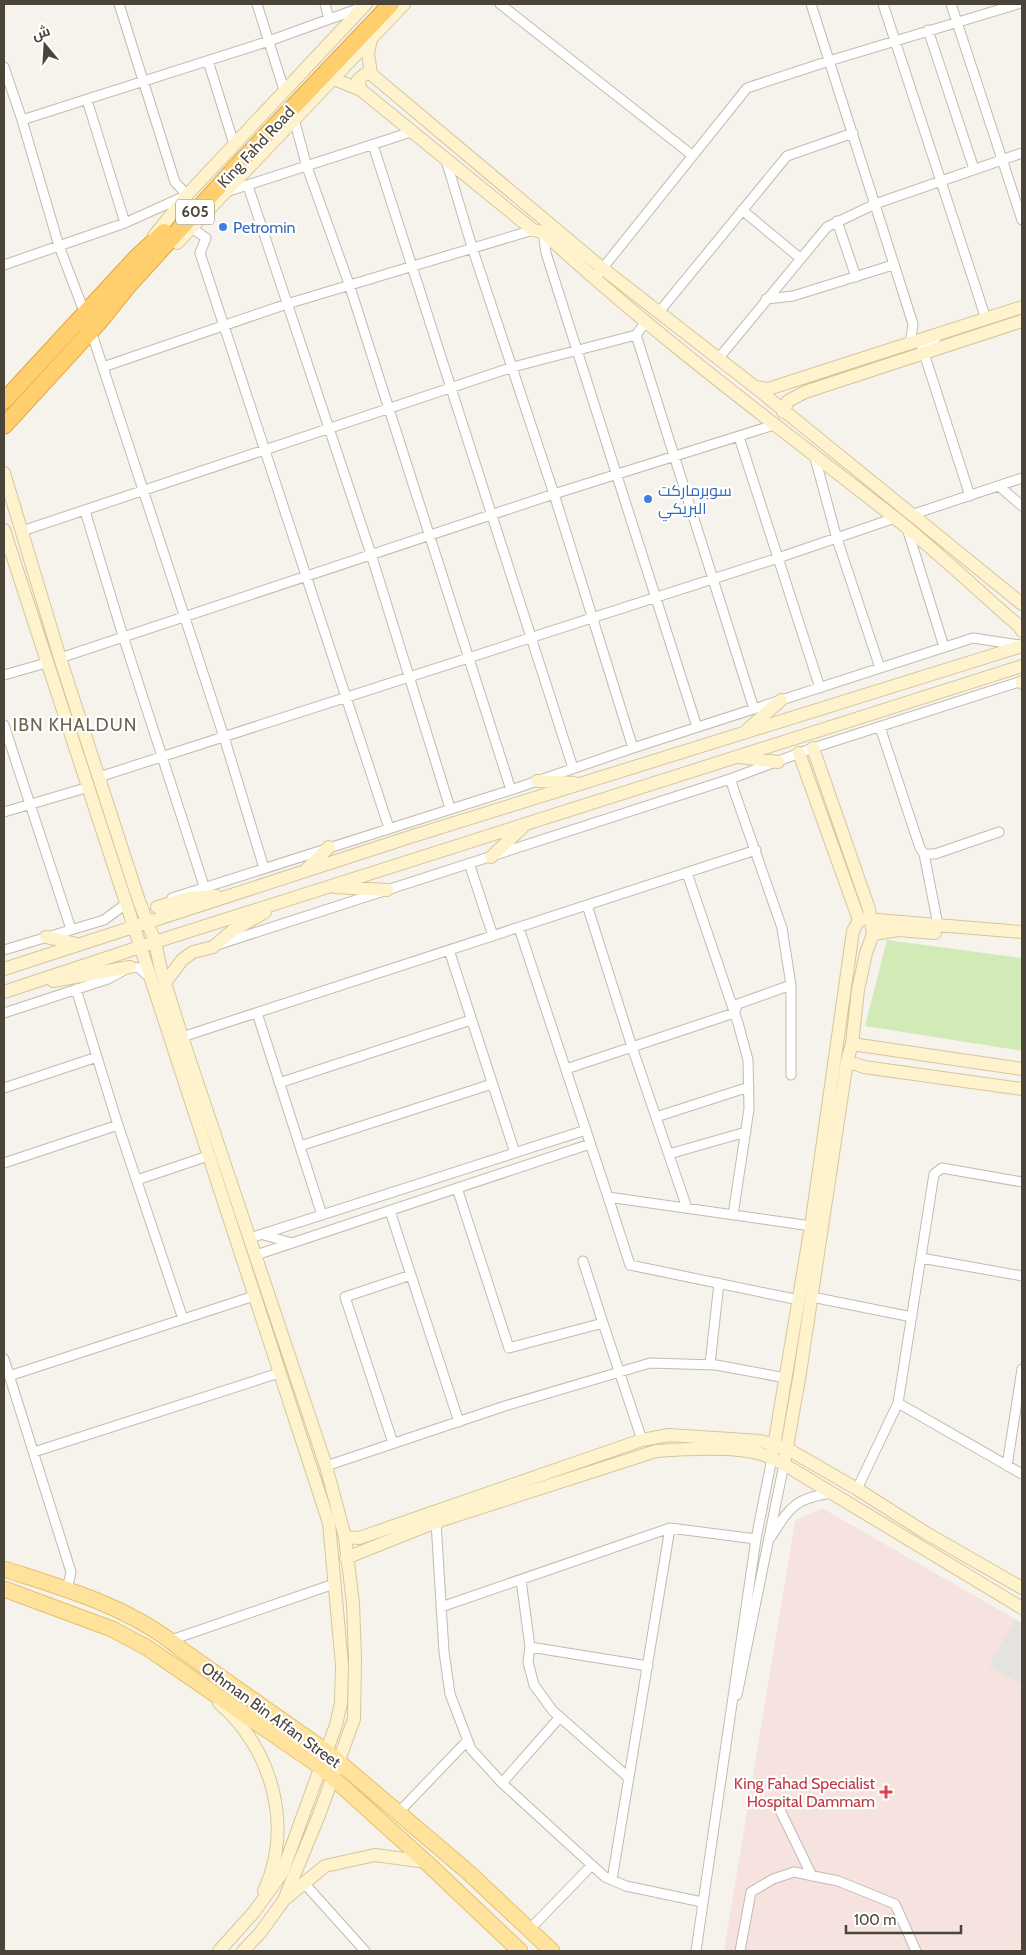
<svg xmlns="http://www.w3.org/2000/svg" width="1026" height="1955" viewBox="0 0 1026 1955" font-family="Cabin,Cairo,sans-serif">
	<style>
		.medical { fill: #f6e3e0 }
		.green { fill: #d2eab5 }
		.parking { fill: #e5e3e0 }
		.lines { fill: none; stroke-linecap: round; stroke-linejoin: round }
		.street-casing { stroke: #c2bbae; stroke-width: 11 }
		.secondary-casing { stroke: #d6c79b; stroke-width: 14 }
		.primary-casing { stroke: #e6c16a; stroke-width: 17 }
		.highway-casing { stroke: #e0a43c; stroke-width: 18 }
		.street { stroke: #fff; stroke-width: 9 }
		.secondary { stroke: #fff3cd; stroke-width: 12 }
		.primary { stroke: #ffe39c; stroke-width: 15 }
		.highway { stroke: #ffcf6e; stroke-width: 16 }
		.shop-dot { fill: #3f7fe0; stroke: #fff; stroke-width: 2 }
		.health-dot { fill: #e0444e; stroke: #fff; stroke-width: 2 }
		.labels { text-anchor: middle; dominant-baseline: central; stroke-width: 4.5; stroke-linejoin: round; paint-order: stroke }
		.shield { fill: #fff; stroke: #817c74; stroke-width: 1 }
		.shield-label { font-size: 15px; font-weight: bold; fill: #4b4439 }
		.street-label { font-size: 16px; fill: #4b4439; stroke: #fff }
		.shop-label { font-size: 16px; fill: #366cbe; stroke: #fff; text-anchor: start }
		.health-label { font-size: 16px; fill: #be3a42; stroke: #fff; text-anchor: end }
		.neighbourhood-label { font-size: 18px; letter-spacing: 1px; fill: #6e6250; stroke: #fff }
	</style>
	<rect width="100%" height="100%" fill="#f6f3ec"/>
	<path class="medical" d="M822,1508L1022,1623V1951H724L795,1521Z"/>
	<path class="green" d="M887,940L1022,958V1051L865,1026Z"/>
	<path class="parking" d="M1015,1619L1022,1623V1685L989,1666Z"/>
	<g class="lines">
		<defs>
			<path id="street" d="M257,4L284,90
				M325,4L329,19
				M500,4L692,155
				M811,4L913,324L910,345
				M883,4L986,319
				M951,4L1022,220
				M928,30L974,169
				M208,61L234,144
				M4,67L22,120L59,246L85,314
				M87,100L125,223
				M294,119L307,167L349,284L511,790
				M22,120L269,41L360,8
				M373,145L573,768
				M446,160L472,247L554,494L633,748
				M248,186L371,554L450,808
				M226,192L411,132
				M742,210L800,258
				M837,221L856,277
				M192,228L206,238L200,253L389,828
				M543,232L546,253L697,727
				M4,265L125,223L187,195L175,182L119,4
				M594,279L747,88L829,61L1018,4
				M766,299L793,296L893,265
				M659,312L787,156L853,133
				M91,331L224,737L264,868
				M636,335L754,709
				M936,338L922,347L970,496
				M718,359L827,227L875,204L1022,153
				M103,367L287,304L533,230
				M739,437L820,688
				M815,458L837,539L880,668
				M999,486L1022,506
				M85,511L123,636L204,886
				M911,515L1022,478
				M907,528L944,647
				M22,531L513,367L636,335L645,323
				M60,658L554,494L774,425
				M4,675L46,663
				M4,725L71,929
				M880,727L920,848L924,854H935L999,832
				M99,777L778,558L895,518
				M730,779L782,928L791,985V1075
				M4,812L89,787
				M924,854L938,925
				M469,863L493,936
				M687,873L738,1023L748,1060L749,1109L733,1215
				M172,898L511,790L633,748L973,638L1020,645
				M587,905L632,1047L687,1208
				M519,928L608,1197L811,1226
				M220,944L730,779L813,748L1022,681
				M4,950L104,920L127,903
				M449,950L515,1153
				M76,989L118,1125L183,1319
				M4,1013L108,979L130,967L139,968L150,978
				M257,1013L322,1215
				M182,1037L756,850
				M566,1069L734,1013L738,1004L791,985
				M279,1083L471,1020
				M4,1088L97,1057
				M656,1117L749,1087
				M300,1146L492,1084
				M669,1154L746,1132
				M4,1163L118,1125
				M137,1180L208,1156
				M457,1188L509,1348L603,1323L642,1440
				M608,1197L630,1265L799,1300
				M390,1211L459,1422
				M264,1235L292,1243
				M250,1238L586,1130
				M256,1255L590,1144
				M921,1258L1022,1276
				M583,1261L603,1323
				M812,1297L912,1317
				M4,1359L71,1572L67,1590
				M710,1364L719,1283
				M9,1376L254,1296
				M898,1403L1022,1474
				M393,1443L345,1297L411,1275
				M34,1452L279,1373
				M326,1466L505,1406L650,1363L716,1365L786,1378
				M1007,1466L1022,1369
				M857,1489L898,1403L934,1174L942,1168L1022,1182
				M436,1522L444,1652L450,1694L471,1749L502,1783L605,1877L626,1886L702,1902
				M771,1537C790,1507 795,1498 832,1493
				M521,1580L530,1647L528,1662L534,1685L553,1711L629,1778
				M441,1607L670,1528L756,1539
				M171,1640L334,1584
				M530,1647L648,1666
				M737,1695L784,1464
				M502,1783L560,1717
				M778,1806L812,1876
				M398,1813L467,1741
				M612,1880L670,1528
				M304,1883L365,1951
				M529,1930L592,1865
				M696,1951L756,1539L772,1458
				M740,1951L751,1892L773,1879L794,1872L838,1881L895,1904L916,1951"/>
			<path id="secondary" d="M371,39L368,53L371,74L602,268L755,387L1022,604
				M334,79L361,90L533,230L543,232C654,335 775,424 895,518C938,552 978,591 1020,627L1022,631
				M361,90L358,80L365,74H371
				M154,236L187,195L366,4
				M177,243L404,4
				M755,387L768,389L1022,307
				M783,412L788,401L805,392L1022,321
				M4,473L60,658L139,901L155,942L161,970L182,1037L326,1466L345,1537L353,1604L355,1659L354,1719L319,1815L284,1900L260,1933L243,1951
				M4,530L329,1523L342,1665L341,1703L336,1725L282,1873L254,1912L219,1951
				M1022,682V683
				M747,730L781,700
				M740,757L778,762
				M537,781L574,783
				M491,857L524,826
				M306,870L329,847
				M335,887L387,890
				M157,907L189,898L216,896
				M865,919L1022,932
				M873,934L899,930L935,933
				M46,937L77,944
				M4,969L413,836L1022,646
				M53,981L130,967
				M165,983L182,960L193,952L213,947L232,931L265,912
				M4,992L155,942L1022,666
				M852,1044L1022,1069
				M847,1061L864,1067L1022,1089
				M773,1452L811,1226L853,931L859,920L799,753
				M784,1464L800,1373L847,1061L852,1044L858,990L866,953L873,934L869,909L813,748
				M345,1537L359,1538L642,1440L669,1435L760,1441L786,1448L857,1489L926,1533L1022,1588
				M346,1558L436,1522L656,1451C683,1449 740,1446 764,1455C774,1458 783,1464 792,1469L1022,1608
				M219,1703C272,1748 294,1827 264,1891
				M286,1898L325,1866L375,1855L426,1862"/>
			<path id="primary" d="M4,1569C66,1589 131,1607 182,1650L327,1752L468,1872L552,1951
				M4,1589L112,1629L146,1647L321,1767L426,1862L520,1951"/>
			<path id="highway" d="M4,401L137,257L164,232
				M4,426L100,321L128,286L238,165L391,4"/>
		</defs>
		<use href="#street" class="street-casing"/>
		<use href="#secondary" class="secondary-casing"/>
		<use href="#primary" class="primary-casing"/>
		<use href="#highway" class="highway-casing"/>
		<use href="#street" class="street"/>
		<use href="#secondary" class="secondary"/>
		<use href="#primary" class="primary"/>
		<use href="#highway" class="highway"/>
	</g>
	<g class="shop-dot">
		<circle cx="223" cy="227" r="5"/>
		<circle cx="648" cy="499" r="5"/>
	</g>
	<path class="health-dot" d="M883.5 1784.5h5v5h5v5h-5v5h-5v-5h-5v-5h5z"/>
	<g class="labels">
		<rect class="shield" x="176" y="199.5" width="38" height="25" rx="4"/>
		<g class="shield-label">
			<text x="195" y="212">605</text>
		</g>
		<g class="street-label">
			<text transform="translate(256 147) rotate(-47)">King Fahd Road</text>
			<text transform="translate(271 1715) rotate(36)">Othman Bin Affan Street</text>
		</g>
		<g class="shop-label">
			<text x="233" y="227">Petromin</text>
			<text x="658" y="490">سوبرماركت<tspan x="658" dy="18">البريكي</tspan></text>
		</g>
		<g class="health-label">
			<text x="875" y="1783">King Fahad Specialist<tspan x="875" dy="18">Hospital Dammam</tspan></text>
		</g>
		<g class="neighbourhood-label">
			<text x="75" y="725">IBN KHALDUN</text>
		</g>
	</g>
	<rect width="1026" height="1955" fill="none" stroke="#4b4439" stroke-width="10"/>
	<g transform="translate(45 45) rotate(342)" stroke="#ffffff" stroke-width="4" paint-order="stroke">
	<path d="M0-4L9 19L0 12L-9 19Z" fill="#4b4439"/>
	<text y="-8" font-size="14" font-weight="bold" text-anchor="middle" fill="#4b4439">ش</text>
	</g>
	<path d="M846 1925v8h115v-8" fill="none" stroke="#4b4439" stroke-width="2.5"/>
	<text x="854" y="1925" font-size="15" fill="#4b4439" stroke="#ffffff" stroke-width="4" paint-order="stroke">100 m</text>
</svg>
